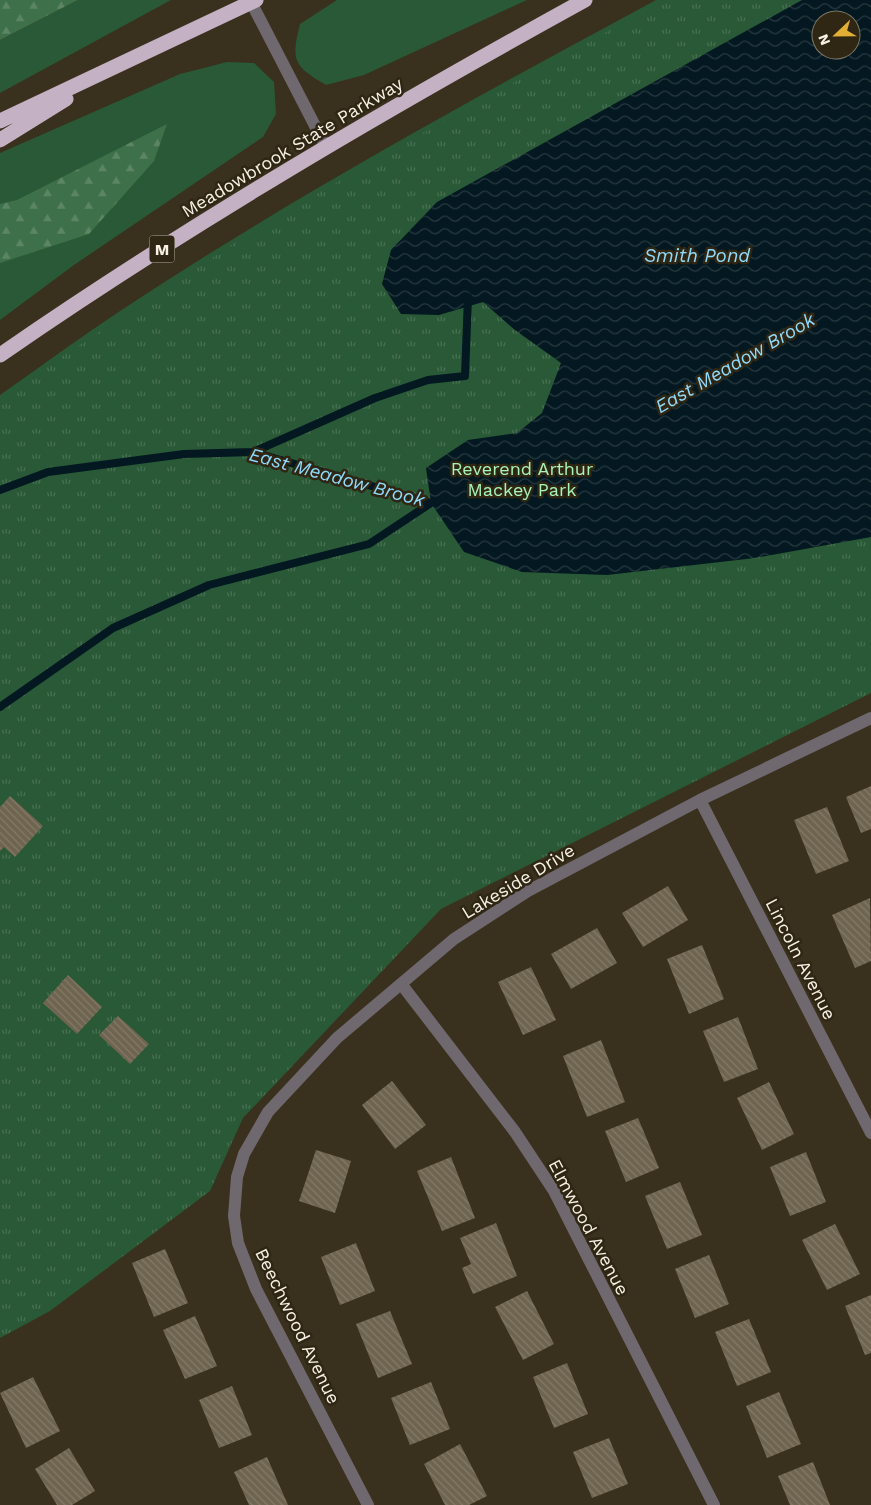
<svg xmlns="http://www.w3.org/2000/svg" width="871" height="1505" viewBox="0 0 871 1505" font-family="'Work Sans',sans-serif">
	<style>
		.grass { fill: #295936 }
		.forest { fill: url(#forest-firs) }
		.park { fill: url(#park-tufts); fill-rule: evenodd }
		.water { fill: url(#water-waves); fill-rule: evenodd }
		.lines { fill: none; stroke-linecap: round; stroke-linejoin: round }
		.stream { stroke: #031820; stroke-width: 8 }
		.building { fill: url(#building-back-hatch) }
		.minor { stroke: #6f686f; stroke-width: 12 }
		.highway { stroke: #c5b1c4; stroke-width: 15 }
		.labels { text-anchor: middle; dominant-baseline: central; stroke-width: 5; stroke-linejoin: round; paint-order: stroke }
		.shield { fill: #2f2613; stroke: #bbb4a6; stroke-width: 1 }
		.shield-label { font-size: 16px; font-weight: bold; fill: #f7f1e5 }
		.street-label { font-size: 18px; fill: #f7f1e5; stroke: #2f2613 }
		.park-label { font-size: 18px; fill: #a7f3b8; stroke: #2f2613 }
		.water-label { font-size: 19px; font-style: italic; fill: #8fdbfd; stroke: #2f2613 }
	</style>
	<defs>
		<pattern id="forest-firs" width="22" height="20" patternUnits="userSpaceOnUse" patternTransform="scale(1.25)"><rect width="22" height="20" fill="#3e704a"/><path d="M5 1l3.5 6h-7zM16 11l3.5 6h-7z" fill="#5b8564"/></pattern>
		<pattern id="park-tufts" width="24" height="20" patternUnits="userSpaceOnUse" patternTransform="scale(1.25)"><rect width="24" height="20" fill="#295936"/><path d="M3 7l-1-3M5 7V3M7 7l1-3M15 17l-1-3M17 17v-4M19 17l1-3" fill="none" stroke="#497153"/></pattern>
		<pattern id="water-waves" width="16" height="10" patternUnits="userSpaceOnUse" patternTransform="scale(1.25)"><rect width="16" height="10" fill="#031820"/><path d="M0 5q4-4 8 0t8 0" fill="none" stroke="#283a40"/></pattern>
		<pattern id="building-back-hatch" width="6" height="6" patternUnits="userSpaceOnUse" patternTransform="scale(1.25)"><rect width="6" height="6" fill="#6e644f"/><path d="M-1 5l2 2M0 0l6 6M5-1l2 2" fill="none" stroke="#837b68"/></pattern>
	</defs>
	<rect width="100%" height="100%" fill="#39301d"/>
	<path class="grass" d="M78,0H171L0,93V40Z
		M337,0H527L364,75L326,85C293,66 291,60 300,24Z
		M656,0H696L0,406V395C41,366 82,336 123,309C294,196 476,97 656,0Z
		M227,62L254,63L274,82L276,114L263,137L74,265L0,320V153L180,74Z"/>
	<path class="forest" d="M0,0H78L0,40Z
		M167,124L154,161L89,234L0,263V204L17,200Z"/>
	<path class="park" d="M665,0H871V693L441,909L243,1118L210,1191L50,1311L0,1338V397L259,227L463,110ZM821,20H851V50H821Z"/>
	<path class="water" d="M802,0H871V537L755,558L607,575L522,572L464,552L431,503L426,468L468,440L517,433L542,413L561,363L515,330L483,302L439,315L401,314L382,284L391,250L437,202ZM821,20H851V50H821Z"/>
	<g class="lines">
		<path class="stream" d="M253,452L375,398L428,380L465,376L468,297
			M0,490L48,472L184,454L253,452L431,503L438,501
			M0,707L113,628L209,585L369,544L431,503"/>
	</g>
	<path class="building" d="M871,786V829L861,833L846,797Z
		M10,796L43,826L15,857L4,847L0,851V807Z
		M827,807L849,861L816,874L794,820Z
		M668,886L688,920L643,947L622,913Z
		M870,898L871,961L855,968L832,915Z
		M597,928L617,963L571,989L551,954Z
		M702,945L724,999L689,1014L667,959Z
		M531,967L556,1020L523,1035L498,982Z
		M68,975L102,1007L77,1034L43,1003Z
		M118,1016L149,1044L130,1064L99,1035Z
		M738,1017L758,1069L724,1082L703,1031Z
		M601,1040L625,1102L587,1117L563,1056Z
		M392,1081L426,1125L395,1149L362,1105Z
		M769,1082L794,1134L762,1150L737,1098Z
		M638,1118L659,1168L626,1182L605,1131Z
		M316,1150L351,1161L335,1213L299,1201Z
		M806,1152L826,1202L790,1216L770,1167Z
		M451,1157L475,1218L442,1231L417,1171Z
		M680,1182L702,1235L667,1249L645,1196Z
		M496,1223L517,1276L473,1294L462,1268L471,1264L460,1238Z
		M835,1224L860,1274L827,1290L802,1240Z
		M356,1243L375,1291L340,1305L321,1257Z
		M165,1249L188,1303L154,1317L132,1263Z
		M709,1255L729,1304L695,1318L675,1269Z
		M527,1291L554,1344L523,1360L495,1307Z
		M871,1295V1353L865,1355L845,1306Z
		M390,1311L412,1364L378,1378L356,1324Z
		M195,1316L217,1366L185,1379L163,1330Z
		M749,1319L771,1372L737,1386L715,1332Z
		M567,1363L588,1414L554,1428L533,1377Z
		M33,1377L60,1431L26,1448L0,1393Z
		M431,1382L450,1429L410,1445L391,1398Z
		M232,1386L252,1435L219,1448L199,1400Z
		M779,1392L801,1444L767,1458L746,1406Z
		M609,1438L628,1484L592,1498L573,1452Z
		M460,1444L487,1496L469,1505H445L424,1464Z
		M69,1448L95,1491L72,1505H57L35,1469Z
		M267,1457L288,1505H249L234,1472Z
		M813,1462L830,1505H790L778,1476Z"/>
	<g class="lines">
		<path class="minor" d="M251,2L326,147
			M700,800L871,1133
			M402,985L515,1132L554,1191L714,1505
			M368,1505L256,1289L238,1243L234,1216L237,1177L244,1154L268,1112L337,1038L454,939L528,891L700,800L871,718"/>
		<path class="highway" d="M0,121L256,0
			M0,140L66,99
			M0,355C188,225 385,110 585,0"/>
	</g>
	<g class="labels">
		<rect class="shield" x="149.5" y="235.5" width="25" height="27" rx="4"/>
		<g class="shield-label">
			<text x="162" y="249">M</text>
		</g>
		<g class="street-label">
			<text transform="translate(292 147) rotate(-31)">Meadowbrook State Parkway</text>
			<text transform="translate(518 881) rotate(-31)">Lakeside Drive</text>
			<text transform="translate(801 959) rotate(63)">Lincoln Avenue</text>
			<text transform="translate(589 1227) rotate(62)">Elmwood Avenue</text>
			<text transform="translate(298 1326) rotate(64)">Beechwood Avenue</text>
		</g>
		<g class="park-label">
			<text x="522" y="468">Reverend Arthur<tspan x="522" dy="21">Mackey Park</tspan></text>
		</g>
		<g class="water-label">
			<text x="697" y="255">Smith Pond</text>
			<text transform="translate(735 363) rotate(-30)">East Meadow Brook</text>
			<text transform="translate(337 477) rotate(15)">East Meadow Brook</text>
		</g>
	</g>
	<g transform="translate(836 35) rotate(248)"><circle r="24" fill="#2f2613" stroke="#7f7767"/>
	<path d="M0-4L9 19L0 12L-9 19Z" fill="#e3ae34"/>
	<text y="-8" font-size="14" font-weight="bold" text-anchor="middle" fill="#f7f1e5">N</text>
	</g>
</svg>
